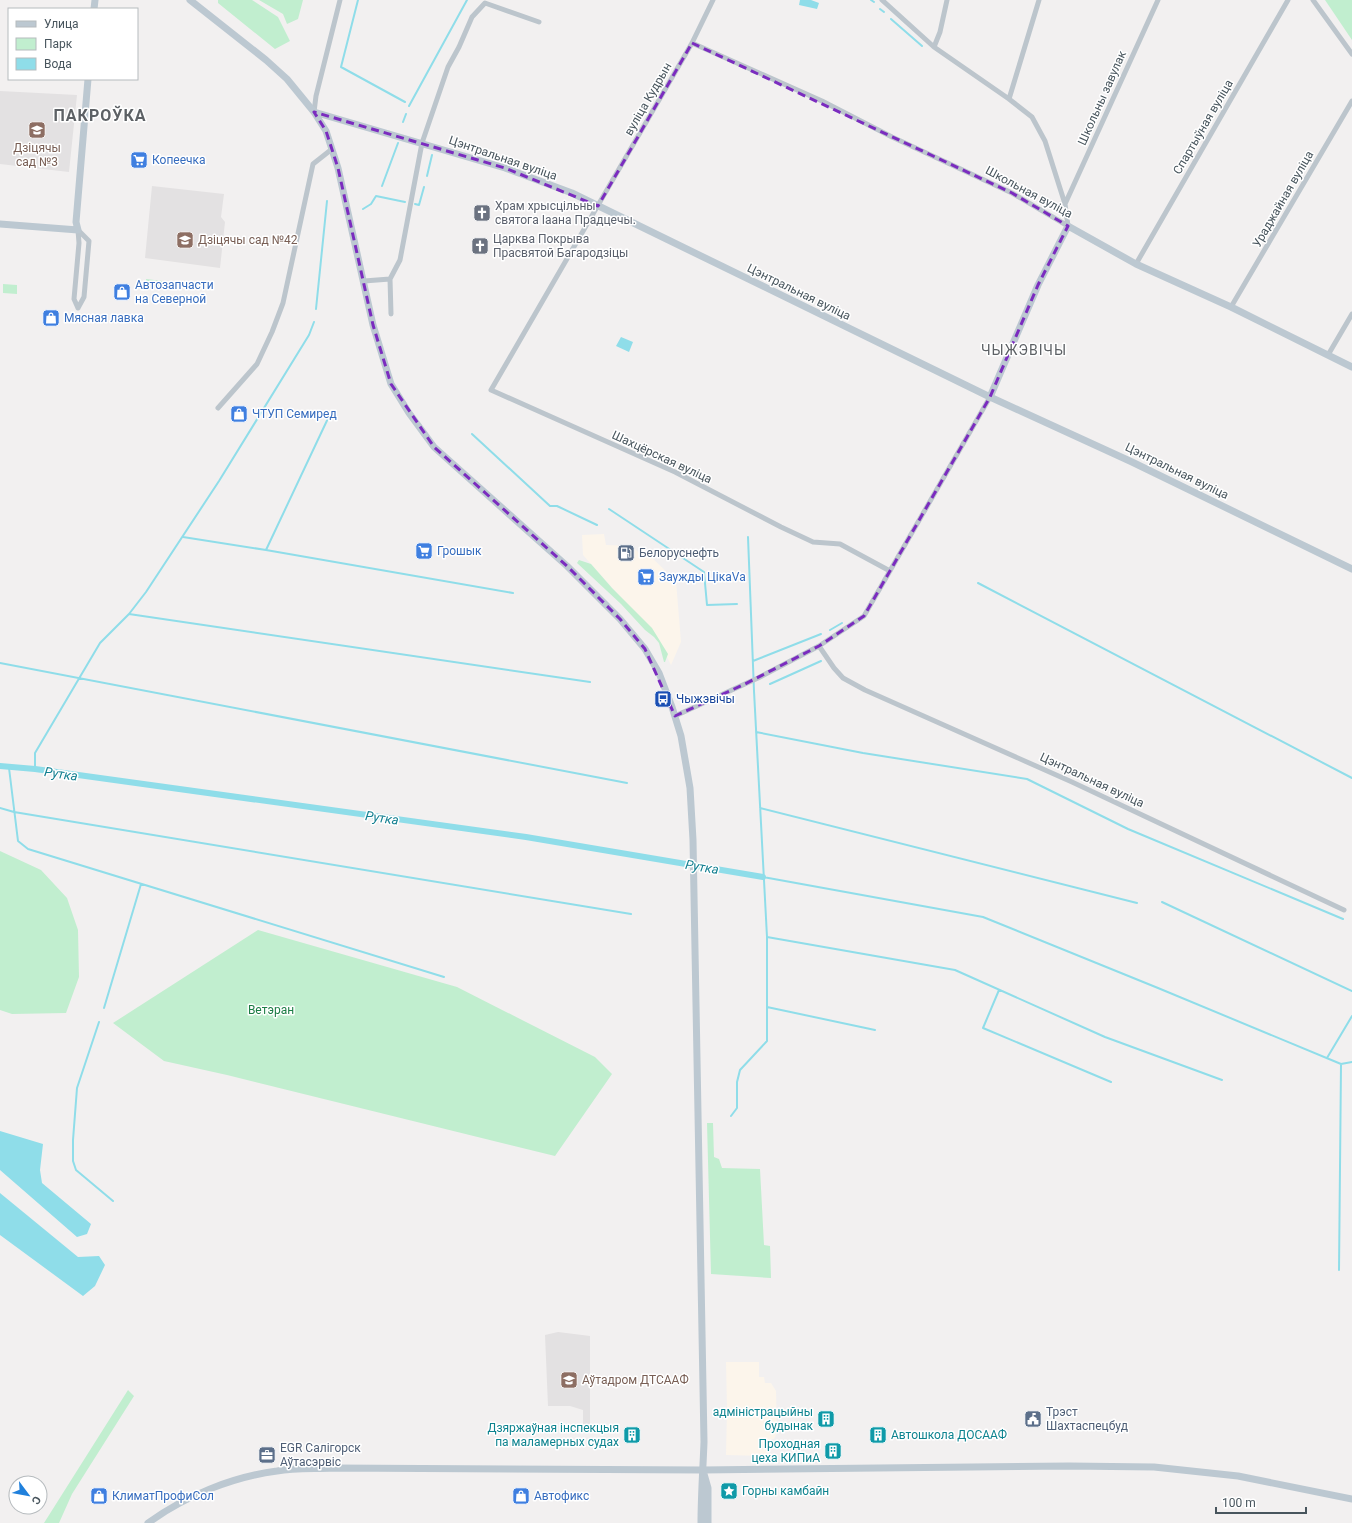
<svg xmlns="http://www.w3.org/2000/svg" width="1352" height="1523" viewBox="0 0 1352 1523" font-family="Roboto,sans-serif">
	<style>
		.commercial { fill: #fcf5eb }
		.education { fill: #e3e1e2 }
		.green { fill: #c1eecf }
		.water { fill: #8fdde9 }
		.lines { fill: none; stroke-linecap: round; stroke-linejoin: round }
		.stream { stroke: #8fdde9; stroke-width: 2 }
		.canal { stroke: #8fdde9; stroke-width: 6 }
		.street { stroke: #bcc5cc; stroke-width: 5 }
		.secondary { stroke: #bcc8d1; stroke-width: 7 }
		.marked { fill: none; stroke: #7b2cbf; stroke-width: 3; stroke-dasharray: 8 5; stroke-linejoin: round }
		.labels { text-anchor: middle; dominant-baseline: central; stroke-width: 3; stroke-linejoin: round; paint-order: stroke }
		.street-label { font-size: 12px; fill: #48555d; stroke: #fff }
		.education-label { font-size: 12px; fill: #785e54; stroke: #fff; text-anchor: start }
		.shop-label { font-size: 12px; fill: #366cbe; stroke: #fff; text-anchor: start }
		.worship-label { font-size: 12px; fill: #5b616d; stroke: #fff; text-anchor: start }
		.service-label { font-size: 12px; fill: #4e5e75; stroke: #fff; text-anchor: start }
		.transit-label { font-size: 12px; fill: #164399; stroke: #fff; text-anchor: start }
		.park-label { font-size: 12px; fill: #1b7c44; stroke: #fff }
		.culture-label { font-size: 12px; fill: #0d838f; stroke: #fff; text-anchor: end }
		.water-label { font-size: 13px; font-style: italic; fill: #127f90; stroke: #fff }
		.quarter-label { font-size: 14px; letter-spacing: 1px; fill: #5d6165; stroke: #fff }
		.district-label { font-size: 16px; font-weight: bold; letter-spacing: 1px; fill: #5d6165; stroke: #fff }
	</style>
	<rect width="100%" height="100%" fill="#f2f0f0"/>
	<path class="commercial" d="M604,534L606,545L632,546L640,554L647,553L676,581L681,642L671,665L658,639L583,555L582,535Z
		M726,1362H759V1377H764L765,1383H771L776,1391L777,1433L774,1439H769V1456L726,1455L727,1409Z"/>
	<path class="education" d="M0,91L77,95L69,172L0,164Z
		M152,186L224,194L221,217L225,222L220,268L145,258Z
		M558,1332L590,1336V1430H583V1410L570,1406H548L545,1335Z"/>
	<path class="green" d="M218,0H252L278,17L290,41L275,49L218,3Z
		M259,0H303L298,19L287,24L283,14Z
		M1325,0H1352V40Z
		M146,279L162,281V288H147Z
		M3,284L17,285V294L3,293Z
		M579,560L591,564L612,588L652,628L668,654L665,662H664L659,643L654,637L645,630L621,604L577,563Z
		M0,851L41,870L67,898L78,930L79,977L66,1013L12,1014L0,1010Z
		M258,930L457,987L595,1057L612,1074L555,1156L227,1075L164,1061L113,1023Z
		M707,1123H713L714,1157L719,1159L722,1168L760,1169L764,1245L770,1246L771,1278L711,1274Z
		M128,1390L134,1396L72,1494L59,1523H44Z"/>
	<path class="water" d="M800,0H811L819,3L817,9L799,5Z
		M621,337L633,342L629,352L616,346Z
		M0,1131L43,1144L40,1170L42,1183L91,1224L87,1234L77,1237L0,1170Z
		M0,1193L78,1257L99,1256L105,1265L95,1286L83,1296L0,1235Z"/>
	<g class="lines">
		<path class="stream" d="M358,0L341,67L405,102
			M871,0L874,2
			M880,9L884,12
			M891,19L922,46
			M409,106L467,0
			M403,122L406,114
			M427,176L432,155
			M382,186L398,143
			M415,204L419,205L424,187
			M363,209L371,204L376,196L405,202
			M316,309L327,201
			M472,434L550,506H557L597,525
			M609,509L704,572L707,605L737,604
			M183,537L266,550L513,593
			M266,550L331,412
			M978,583L1352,778
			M129,614L590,682
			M830,630L842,623
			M753,661L821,634
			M0,663L627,783
			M770,684L821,661
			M756,732L863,753L1027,779L1128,829L1343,919
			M9,768L18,841L28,849L444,977
			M35,769V753L100,643L129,614L146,592L219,481L309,335L314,322
			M0,808L14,812L631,914
			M760,808L1137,903
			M763,877L983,917L1158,988L1341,1064L1352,1062
			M1162,902L1352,991
			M767,937L955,970L1105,1037L1222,1080
			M999,990L983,1028L1111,1082
			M767,1007L875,1030
			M104,1008L141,884
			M99,1022L77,1088L73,1140V1161L76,1170L113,1201
			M1327,1058L1352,1016
			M731,1116L737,1108V1082L740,1070L767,1041V937L754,691L748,537
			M1339,1270L1341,1064"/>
		<path class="canal" d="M0,766L35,769L526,837L763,877"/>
		<path class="street" d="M713,0L692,43L491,390L675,472L781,527L813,542L840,544L890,571
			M882,0L934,47L1009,99L1032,117L1045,141L1065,204L1068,226
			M1313,0L1352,54
			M692,43L822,101L892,137L1012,193L1068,226
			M934,47L940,32L947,0
			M1009,99L1039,0
			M314,112L316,96L340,0
			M1065,204L1158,0
			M78,230L89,241L84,297L78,308
			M78,230L79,243L74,299L78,308
			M1136,264L1288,0
			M364,281L390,279
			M1231,307L1352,101
			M391,314L390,279L400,260L422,143L448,67L459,47L472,17L485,3L539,22
			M1328,355L1352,314
			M218,408L257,364L272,332L283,303L313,164L332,149
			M819,646L864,616L990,397
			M675,716L758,678L819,646L834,668L843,678L865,690L1072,782L1344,910"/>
		<path class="secondary" d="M190,0L266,60L287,79L314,112L326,131L338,168L373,325L391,384L409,413L434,447L567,566L620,619L645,649L659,673L672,707L681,736L690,788L693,840L704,1442C703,1469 701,1496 701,1523
			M94,9L95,0
			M314,112L505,168L572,193L990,397L1132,462L1352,569
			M0,224L78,230L76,222L88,79
			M990,397L1038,285L1068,226L1136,264L1231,307L1352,367
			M704,1474L708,1488V1523
			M148,1523C185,1496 232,1477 277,1471C295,1468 314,1469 333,1468L703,1470L1069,1466L1154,1467L1238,1476L1352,1499"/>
	</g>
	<path class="marked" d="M692,43L1012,193L1068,226L1038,285L990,397L864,616L819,646L745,684L675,716L645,649L620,619L567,566L434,447L391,384L373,325L338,168L326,131L314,112L505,168L598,206Z"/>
	<defs>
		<symbol id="school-square" viewBox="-11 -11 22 22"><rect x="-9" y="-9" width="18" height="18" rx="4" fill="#8d6e63" stroke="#fff"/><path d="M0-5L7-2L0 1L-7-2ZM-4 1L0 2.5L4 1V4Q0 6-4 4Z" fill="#fff"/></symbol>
		<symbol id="supermarket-square" viewBox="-11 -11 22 22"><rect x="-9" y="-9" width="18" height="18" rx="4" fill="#3f7fe0" stroke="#fff"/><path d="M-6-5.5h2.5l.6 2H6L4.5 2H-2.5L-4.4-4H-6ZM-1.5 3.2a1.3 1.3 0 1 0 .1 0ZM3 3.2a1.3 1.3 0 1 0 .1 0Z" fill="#fff"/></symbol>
		<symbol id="church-square" viewBox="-11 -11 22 22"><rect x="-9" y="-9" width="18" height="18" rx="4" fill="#6b7280" stroke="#fff"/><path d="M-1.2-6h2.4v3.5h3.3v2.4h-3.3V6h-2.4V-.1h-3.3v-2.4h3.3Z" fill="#fff"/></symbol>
		<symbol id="shop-square" viewBox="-11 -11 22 22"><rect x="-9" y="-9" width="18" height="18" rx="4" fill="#3f7fe0" stroke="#fff"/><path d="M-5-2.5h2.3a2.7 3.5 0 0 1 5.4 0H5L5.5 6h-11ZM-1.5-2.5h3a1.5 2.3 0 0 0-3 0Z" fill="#fff"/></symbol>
		<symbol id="fuel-square" viewBox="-11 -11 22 22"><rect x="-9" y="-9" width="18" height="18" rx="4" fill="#5c6f8a" stroke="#fff"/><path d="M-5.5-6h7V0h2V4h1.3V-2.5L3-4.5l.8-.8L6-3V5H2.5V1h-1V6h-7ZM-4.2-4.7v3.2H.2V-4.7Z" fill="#fff"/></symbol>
		<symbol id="bus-square" viewBox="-11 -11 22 22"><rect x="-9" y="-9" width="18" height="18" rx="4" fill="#1a4fb4" stroke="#fff"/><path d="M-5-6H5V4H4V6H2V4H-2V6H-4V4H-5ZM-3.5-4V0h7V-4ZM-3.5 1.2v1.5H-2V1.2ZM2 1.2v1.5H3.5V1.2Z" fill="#fff"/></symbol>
		<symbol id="building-square" viewBox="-11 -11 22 22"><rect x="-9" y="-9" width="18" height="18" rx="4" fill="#0f9aa8" stroke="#fff"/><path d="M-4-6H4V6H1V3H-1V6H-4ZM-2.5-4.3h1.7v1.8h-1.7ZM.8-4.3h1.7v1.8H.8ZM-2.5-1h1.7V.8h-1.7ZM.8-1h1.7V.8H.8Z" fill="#fff"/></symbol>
		<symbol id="civic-square" viewBox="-11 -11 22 22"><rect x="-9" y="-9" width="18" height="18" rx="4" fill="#5c6f8a" stroke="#fff"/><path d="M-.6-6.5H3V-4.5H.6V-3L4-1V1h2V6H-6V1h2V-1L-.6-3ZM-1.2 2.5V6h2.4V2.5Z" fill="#fff"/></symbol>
		<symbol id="office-square" viewBox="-11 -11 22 22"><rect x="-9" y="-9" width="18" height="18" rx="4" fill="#5c6f8a" stroke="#fff"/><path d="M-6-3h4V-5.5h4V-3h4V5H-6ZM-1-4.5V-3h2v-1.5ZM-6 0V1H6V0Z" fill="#fff"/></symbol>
		<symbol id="sight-square" viewBox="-11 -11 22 22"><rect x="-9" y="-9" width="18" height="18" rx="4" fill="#0f9aa8" stroke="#fff"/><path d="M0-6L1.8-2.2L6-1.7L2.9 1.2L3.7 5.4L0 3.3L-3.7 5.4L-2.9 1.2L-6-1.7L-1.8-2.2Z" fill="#fff"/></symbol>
	</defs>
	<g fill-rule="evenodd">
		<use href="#school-square" x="27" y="120" width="20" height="20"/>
		<use href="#supermarket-square" x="129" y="150" width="20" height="20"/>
		<use href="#church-square" x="472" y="203" width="20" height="20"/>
		<use href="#school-square" x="175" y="230" width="20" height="20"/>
		<use href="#church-square" x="470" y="236" width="20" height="20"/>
		<use href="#shop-square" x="112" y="282" width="20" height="20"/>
		<use href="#shop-square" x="41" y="308" width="20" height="20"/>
		<use href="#shop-square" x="229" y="404" width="20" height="20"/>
		<use href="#supermarket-square" x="414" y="541" width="20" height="20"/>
		<use href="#fuel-square" x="616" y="543" width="20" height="20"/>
		<use href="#supermarket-square" x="636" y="567" width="20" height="20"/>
		<use href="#bus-square" x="653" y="689" width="20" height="20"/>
		<use href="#school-square" x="559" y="1370" width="20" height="20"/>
		<use href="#building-square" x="816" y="1409" width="20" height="20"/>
		<use href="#civic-square" x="1023" y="1409" width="20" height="20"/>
		<use href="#building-square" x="622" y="1425" width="20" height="20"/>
		<use href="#building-square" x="868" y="1425" width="20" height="20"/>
		<use href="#building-square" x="823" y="1441" width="20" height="20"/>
		<use href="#office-square" x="257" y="1445" width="20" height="20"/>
		<use href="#sight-square" x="719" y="1481" width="20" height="20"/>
		<use href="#shop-square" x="89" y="1486" width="20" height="20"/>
		<use href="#shop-square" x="511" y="1486" width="20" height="20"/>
	</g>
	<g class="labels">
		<g class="street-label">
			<text transform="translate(1102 98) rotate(-66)">Школьны завулак</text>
			<text transform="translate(648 99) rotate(-60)">вуліца Кудрын</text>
			<text transform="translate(1203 127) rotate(-60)">Спартыўная вуліца</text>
			<text transform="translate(503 158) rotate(19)">Цэнтральная вуліца</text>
			<text transform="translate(1029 192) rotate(28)">Школьная вуліца</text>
			<text transform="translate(1283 199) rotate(-60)">Ураджайная вуліца</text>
			<text transform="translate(799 292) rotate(26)">Цэнтральная вуліца</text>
			<text transform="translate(662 457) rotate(25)">Шахцёрская вуліца</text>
			<text transform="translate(1177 471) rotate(26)">Цэнтральная вуліца</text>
			<text transform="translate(1092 780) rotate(25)">Цэнтральная вуліца</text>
		</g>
		<g class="education-label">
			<text x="37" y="148" text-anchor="middle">Дзіцячы<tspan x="37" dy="14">сад №3</tspan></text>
			<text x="198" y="240">Дзіцячы сад №42</text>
			<text x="582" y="1380">Аўтадром ДТСААФ</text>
		</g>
		<g class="shop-label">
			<text x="152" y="160">Копеечка</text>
			<text x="135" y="285">Автозапчасти<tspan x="135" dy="14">на Северной</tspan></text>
			<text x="64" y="318">Мясная лавка</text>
			<text x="252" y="414">ЧТУП Семиред</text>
			<text x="437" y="551">Грошык</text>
			<text x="659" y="577">Заужды ЦікаVа</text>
			<text x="112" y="1496">КлиматПрофиСол</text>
			<text x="534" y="1496">Автофикс</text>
		</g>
		<g class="worship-label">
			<text x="495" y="206">Храм хрысцільны<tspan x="495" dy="14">святога Іаана Прадцечы.</tspan></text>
			<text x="493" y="239">Царква Покрыва<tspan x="493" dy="14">Прасвятой Багародзіцы</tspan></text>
		</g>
		<g class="service-label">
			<text x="639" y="553">Белоруснефть</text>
			<text x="1046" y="1412">Трэст<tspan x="1046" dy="14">Шахтаспецбуд</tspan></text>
			<text x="280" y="1448">EGR Салігорск<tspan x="280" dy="14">Аўтасэрвіс</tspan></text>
		</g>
		<g class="transit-label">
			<text x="676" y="699">Чыжэвічы</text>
		</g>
		<g class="park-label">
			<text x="271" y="1010">Ветэран</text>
		</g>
		<g class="culture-label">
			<text x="813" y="1412">адміністрацыйны<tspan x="813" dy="14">будынак</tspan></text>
			<text x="619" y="1428">Дзяржаўная інспекцыя<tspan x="619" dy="14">па маламерных судах</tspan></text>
			<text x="891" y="1435" text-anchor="start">Автошкола ДОСААФ</text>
			<text x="820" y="1444">Проходная<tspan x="820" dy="14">цеха КИПиА</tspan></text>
			<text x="742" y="1491" text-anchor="start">Горны камбайн</text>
		</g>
		<g class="water-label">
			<text transform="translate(61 774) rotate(8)">Рутка</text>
			<text transform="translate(382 818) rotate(8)">Рутка</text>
			<text transform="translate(702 867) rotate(9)">Рутка</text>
		</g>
		<g class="quarter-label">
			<text x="1024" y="350">ЧЫЖЭВІЧЫ</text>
		</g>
		<g class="district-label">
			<text x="100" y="115">ПАКРОЎКА</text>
		</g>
	</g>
	<rect x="8" y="8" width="130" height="72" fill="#ffffff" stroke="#b6bbbe"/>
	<rect x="16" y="21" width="20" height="6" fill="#bcc8d1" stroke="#b6bbbe"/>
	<text x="44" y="28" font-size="12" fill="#48555d">Улица</text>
	<rect x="16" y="38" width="20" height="12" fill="#c1eecf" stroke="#b6bbbe"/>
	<text x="44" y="48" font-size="12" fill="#48555d">Парк</text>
	<rect x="16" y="58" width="20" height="12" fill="#8fdde9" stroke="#b6bbbe"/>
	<text x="44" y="68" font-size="12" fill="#48555d">Вода</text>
	<g transform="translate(28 1495) rotate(122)"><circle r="19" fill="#ffffff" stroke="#b6bbbe"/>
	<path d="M0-3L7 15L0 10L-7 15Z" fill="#2080dc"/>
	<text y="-6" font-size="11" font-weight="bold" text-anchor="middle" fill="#48555d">С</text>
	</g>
	<path d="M1216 1507v6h90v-6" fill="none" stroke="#48555d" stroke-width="2"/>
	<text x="1222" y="1507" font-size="12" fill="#48555d" stroke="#ffffff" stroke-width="3" paint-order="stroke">100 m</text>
</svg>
